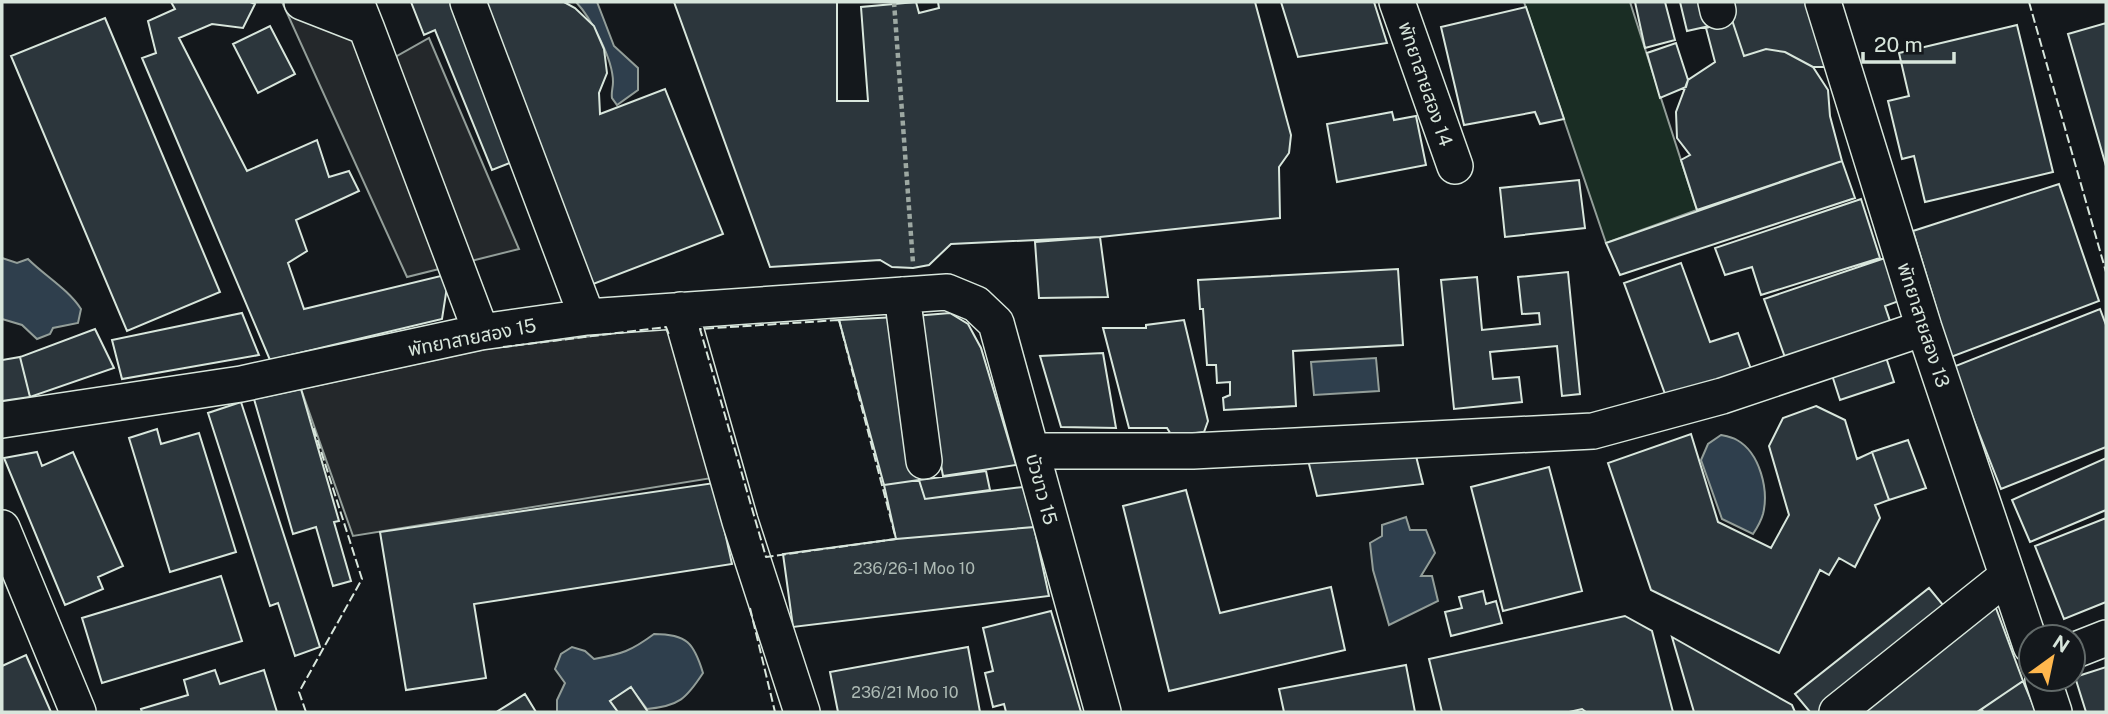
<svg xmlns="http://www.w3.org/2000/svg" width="2108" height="714" viewBox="0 0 2108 714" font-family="'Public Sans','Noto Sans Thai',sans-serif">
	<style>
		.green { fill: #1a2d24; stroke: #939e99; stroke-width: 2 }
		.parking { fill: #24282b; stroke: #939e99; stroke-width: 2 }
		.water { fill: #2f3f4d; stroke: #939e99; stroke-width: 2 }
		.building { fill: #2c363c; stroke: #d8e6dc; stroke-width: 2 }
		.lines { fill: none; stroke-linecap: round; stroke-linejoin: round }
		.minor-casing { stroke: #d8e6dc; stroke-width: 38 }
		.path { stroke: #9da8a2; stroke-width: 4.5; stroke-dasharray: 5 3.5; stroke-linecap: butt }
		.minor { stroke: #14181c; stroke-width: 35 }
		.fence { stroke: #d8e6dc; stroke-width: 2; stroke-dasharray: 9 3.5; stroke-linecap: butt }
		.labels { text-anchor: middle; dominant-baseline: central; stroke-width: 5; stroke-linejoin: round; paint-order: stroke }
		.number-label { font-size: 16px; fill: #adbab4 }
		.street-label { font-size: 19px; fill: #d8e6dc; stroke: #14181c }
	</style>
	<rect width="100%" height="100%" fill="#14181c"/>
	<path class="green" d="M1524,2H1630L1697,210L1606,243Z"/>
	<path class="parking" d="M282,2H372L395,57L429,38L519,249L407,277Z
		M666,327L718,477L353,536L301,389L485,349Z"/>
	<path class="water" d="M576,2H597L614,46L638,68V90L617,105L612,98C611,92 613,88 613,82C613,59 591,18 576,2Z
		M2,258L17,263L28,259C45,276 68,289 81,309L78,323L53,328L50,334L37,339L22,325L2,319Z
		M1376,358L1379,391L1314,395L1311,362Z
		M1721,435C1726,436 1732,437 1737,440C1760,453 1769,490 1763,514C1761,521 1757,528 1753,534L1722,519L1701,460L1708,444Z
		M1406,517L1410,530H1426L1435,553L1421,576H1432L1438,601L1389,625L1373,570L1370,543L1382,536V525Z
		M654,634C687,634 694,643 703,673C686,699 679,706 647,709L631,688L610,701L618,712H557V700L565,683L555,669L561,654L572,647L585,651L594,659C622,654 631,651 654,634Z"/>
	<path class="building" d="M171,2H250L255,4L243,28L212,24L179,38L247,171L317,140L329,177L349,171L359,191L296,220L307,251L288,263L304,309L449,274L442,319L270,360L142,58L156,53L148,21L175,9Z
		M411,2H459L522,158L492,170L435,30L424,35Z
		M484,2H564L575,8L594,26L604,49L607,73L599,93L600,114L665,89L723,234L588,286Z
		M674,2H837V101H868L861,7L916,2L919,13L939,8L938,2H1255L1291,135L1289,153L1279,167L1280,218L1100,237L951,244L929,265L913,268L892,267L880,260L770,267Z
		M1281,2H1374L1387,43L1298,57Z
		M1635,2H1665L1675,40L1645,48Z
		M1680,2H1708L1714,25L1687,31Z
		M1726,2H1807L1827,67H1813L1785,52L1766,49L1744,56Z
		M1526,7L1564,119L1540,124L1535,112L1464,125L1441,27Z
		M105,18L220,292L127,331L11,56Z
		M1732,20L1744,56L1766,49L1785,52L1813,67L1828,90L1830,116L1842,161L1697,210L1681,160L1690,155L1677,138L1676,112L1688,80L1715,62L1706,28Z
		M2106,23V166L2068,34Z
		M2017,25L2053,172L1925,202L1914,156L1902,159L1888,101L1909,96L1899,53Z
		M270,26L295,74L258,93L233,44Z
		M1676,43L1688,80L1686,87L1660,98L1647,53Z
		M1392,112L1394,120L1416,116L1426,165L1337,182L1327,124Z
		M1842,161L1855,198L1620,275L1606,243Z
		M1579,180L1585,228L1505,237L1500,188Z
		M2059,184L2099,301L1951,357L1913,231Z
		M1861,199L1880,258L1761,295L1752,267L1725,275L1715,248Z
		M1100,237L1108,297L1039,298L1035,242Z
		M1885,258L1899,301L1885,306L1892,327L1787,363L1764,299Z
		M1681,263L1710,342L1738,333L1752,372L1668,402L1624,283Z
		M1398,269L1403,345L1293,351L1296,406L1224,410L1223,398L1230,395V382L1217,383L1216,365H1207L1203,309H1200L1198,280Z
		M1568,272L1580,394L1562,396L1557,346L1490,352L1493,379L1519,377L1522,402L1454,409L1441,280L1477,277L1482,330L1540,324L1539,313L1522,314L1518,277Z
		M2100,309L2106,325V447L2001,489L1953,367Z
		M242,313L259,355L122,379L112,340Z
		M950,313L968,324L981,348L1016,465L943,476L914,316Z
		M897,317L905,364L919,480L884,485L839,320Z
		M1184,320L1208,421L1204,432L1172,436L1167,428H1129L1103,328H1146V325Z
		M95,329L114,368L30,397L20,357Z
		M1103,353L1116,428L1061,427L1040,356Z
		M1885,354L1894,382L1840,400L1831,372Z
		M20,357L30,397L2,401V360Z
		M301,389L339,521L334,522L351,581L333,586L316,527L293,534L254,399Z
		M241,402L320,647L295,656L278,603L270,606L208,413Z
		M1816,406L1845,420L1857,459L1872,452L1889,500L1875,505L1880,518L1855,567L1839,558L1829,575L1820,570L1779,653L1651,590L1608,463L1691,434L1718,522L1771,548L1789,515L1769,446L1783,418Z
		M157,429L161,444L199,433L236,552L170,572L129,438Z
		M1908,440L1926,488L1889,500L1872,452Z
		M37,452L42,466L73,452L123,566L98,577L103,589L65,605L4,458Z
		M1415,452L1423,484L1317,496L1307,456Z
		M2106,458V510L2030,542L2012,500Z
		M1549,467L1582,591L1503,611L1471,487Z
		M986,471L990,490L925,499L919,480Z
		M919,480L925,499L1023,487L1034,527L896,539L884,485Z
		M714,483L732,564L474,604L486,678L406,690L380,532Z
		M1186,490L1220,613L1331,587L1345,650L1169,691L1123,506Z
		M2106,518V602L2064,619L2035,546Z
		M1034,527L1049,596L793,627L783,554L896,539Z
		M221,576L242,641L102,683L82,618Z
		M1929,588L1948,611L1821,712H1810L1795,694Z
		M1483,591L1486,604L1496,601L1502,623L1451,636L1445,612L1462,608L1459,597Z
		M1993,600L2023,681L1977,712H1853Z
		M1051,611L1081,712H1006L1004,704L993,707L985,673L993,671L983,628Z
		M1625,616L1652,631L1673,712H1586L1582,709L1569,712H1442L1429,659Z
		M1672,637L1792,705L1795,712H1694Z
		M968,647L980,712H838L830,672Z
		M26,655L51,712H2V666Z
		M1406,665L1415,712H1284L1279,689Z
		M2106,667V712H2086L2075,677Z
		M215,670L220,684L264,670L277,712H142L141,709L188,695L184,680Z
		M2023,681L2036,712H1983L1982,709Z
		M631,687L648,712H618L610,701Z
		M525,694L536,712H499L498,711Z"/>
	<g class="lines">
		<defs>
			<path id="minor" d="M302,2L366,27L356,2
				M468,2L587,317
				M1397,2L1455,166
				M1716,2L1718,11
				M1823,2L1924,328L2031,646
				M366,27L481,332
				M902,295L924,461
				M680,310L740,521L802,712
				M2,420L241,384L481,332L587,317L947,292L976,304L996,323L1103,712
				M1032,451H1193L1593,431L1722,396L1924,328
				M2,528L78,712
				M2073,651L2106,638
				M2043,679L2054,712
				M1837,712L2006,577"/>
		</defs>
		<use href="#minor" class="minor-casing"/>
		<path class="path" d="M894,2L913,263"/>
		<use href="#minor" class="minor"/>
		<path class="fence" d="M2029,2L2106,272
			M839,320L896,539L766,557L700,329Z
			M503,347L666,327L670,337
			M750,608L775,712
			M306,712L299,692L362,579L313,426"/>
	</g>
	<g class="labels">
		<g class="number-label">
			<text x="914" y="568">236/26-1 Moo 10</text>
			<text x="905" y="692">236/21 Moo 10</text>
		</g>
		<g class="street-label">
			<text transform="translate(1426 84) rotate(71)">พัทยาสายสอง 14</text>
			<text transform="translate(1924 325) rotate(72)">พัทยาสายสอง 13</text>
			<text transform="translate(472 337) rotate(-11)">พัทยาสายสอง 15</text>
			<text transform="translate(1042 489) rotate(75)">บัวขาว 15</text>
		</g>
	</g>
	<rect width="2108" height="714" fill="none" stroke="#d8e6dc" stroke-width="7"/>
	<g transform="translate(2052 658) rotate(33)"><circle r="33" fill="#14181c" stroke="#626a69" stroke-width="2"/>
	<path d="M0-5L12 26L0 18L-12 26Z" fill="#ffb74d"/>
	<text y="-10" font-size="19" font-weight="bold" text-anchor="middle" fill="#d8e6dc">N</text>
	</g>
	<path d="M1863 52v10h91v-10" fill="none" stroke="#d8e6dc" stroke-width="3.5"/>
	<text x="1874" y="52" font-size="21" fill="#d8e6dc" stroke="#14181c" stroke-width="5" paint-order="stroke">20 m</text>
</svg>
